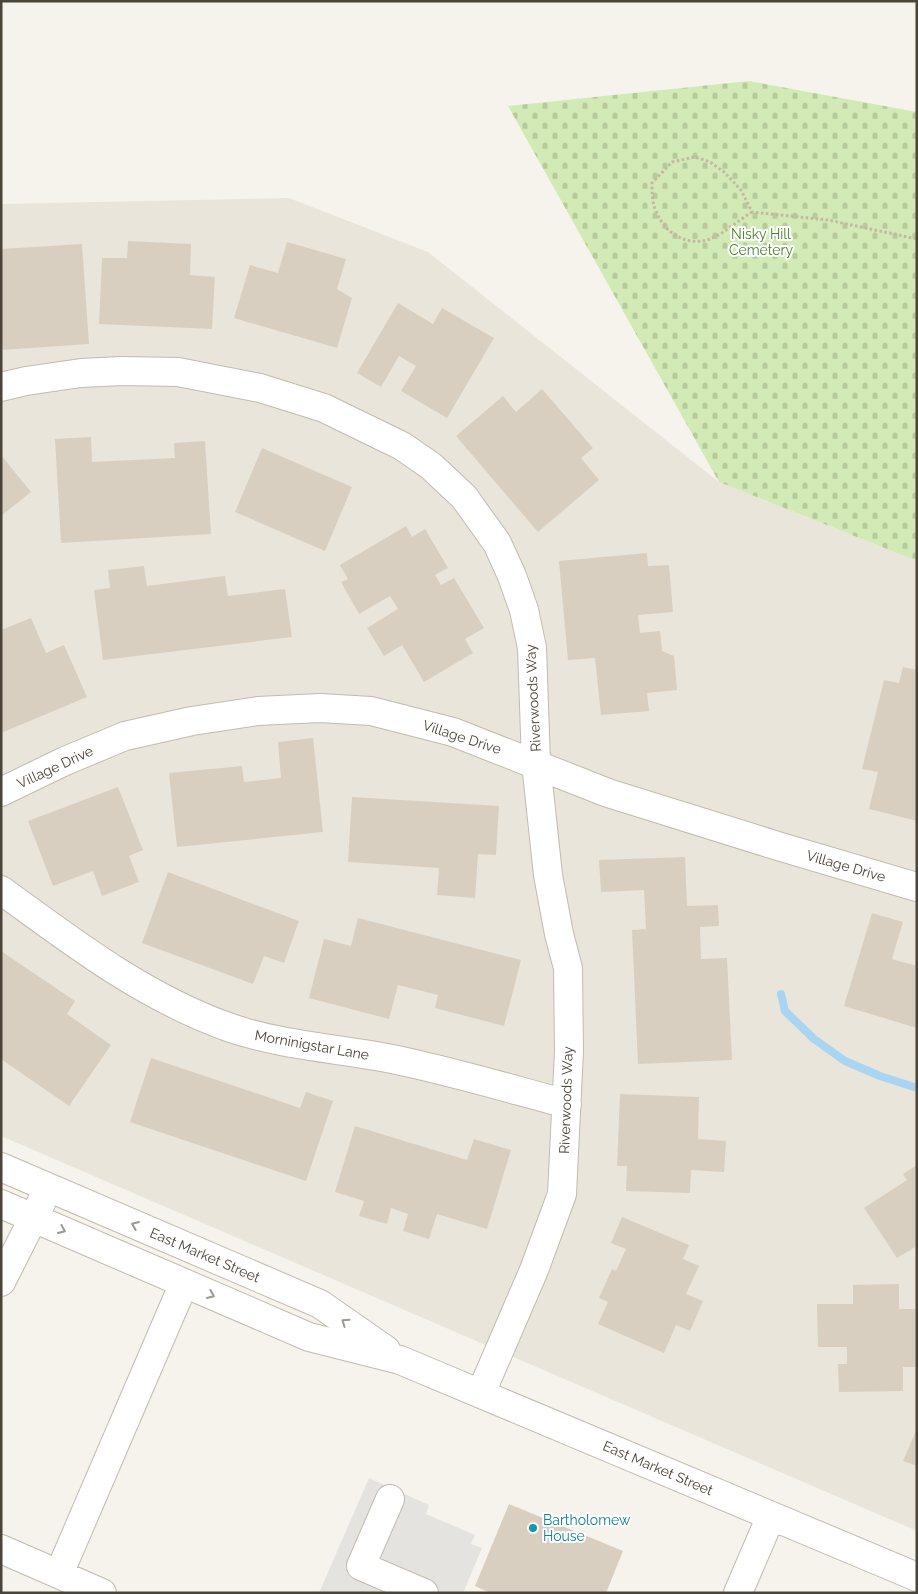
<svg xmlns="http://www.w3.org/2000/svg" width="918" height="1594" viewBox="0 0 918 1594" font-family="Raleway,sans-serif">
	<style>
		.residential { fill: #eae5da }
		.cemetery { fill: url(#cemetery-stones) }
		.parking { fill: #e5e3e0 }
		.lines { fill: none; stroke-linecap: round; stroke-linejoin: round }
		.stream { stroke: #a9d4f2; stroke-width: 8 }
		.building { fill: #d8cfc1 }
		.minor-casing { stroke: #c2bbae; stroke-width: 30 }
		.path { stroke: #c4b79f; stroke-width: 3; stroke-dasharray: 2.5 2.5; stroke-linecap: butt }
		.minor { stroke: #fff; stroke-width: 28 }
		.oneway { stroke: #9c9892 }
		.culture-dot { fill: #0f9aa8; stroke: #fff; stroke-width: 2 }
		.labels { text-anchor: middle; dominant-baseline: central; stroke-width: 4; stroke-linejoin: round; paint-order: stroke }
		.park-label { font-size: 14px; fill: #4a7f2a; stroke: #fff }
		.street-label { font-size: 14px; fill: #4b4439; stroke: #fff }
		.culture-label { font-size: 14px; fill: #0d838f; stroke: #fff; text-anchor: start }
	</style>
	<defs>
		<pattern id="cemetery-stones" width="16" height="16" patternUnits="userSpaceOnUse" patternTransform="scale(1.25)"><rect width="16" height="16" fill="#d2eab5"/><path d="M2 7V4a2 2 0 0 1 4 0v3zM10 15v-3a2 2 0 0 1 4 0v3z" fill="#b6ca9c"/></pattern>
	</defs>
	<rect width="100%" height="100%" fill="#f6f3ec"/>
	<path class="residential" d="M289,198L428,252L719,482L917,561V1531L1,1136V204Z"/>
	<path class="cemetery" d="M749,81L917,112V561L719,482L508,106Z"/>
	<path class="parking" d="M369,1478L429,1505L426,1514L475,1535L471,1544L482,1548L463,1593H319Z"/>
	<g class="lines">
		<path class="stream" d="M781,994L785,1011L814,1039L845,1061L880,1076L917,1088"/>
	</g>
	<path class="building" d="M128,241L191,244L190,275L215,277L212,329L99,324L102,258H127Z
		M287,242L346,259L337,289L352,298L337,348L234,318L250,265L278,273Z
		M82,244L89,344L1,350V249Z
		M398,303L433,324L442,308L494,338L447,418L401,391L416,366L399,356L381,387L357,373Z
		M542,389L593,448L581,458L599,480L538,532L456,436L503,396L516,412Z
		M91,437L92,462L175,458L174,443L205,441L211,534L61,543L55,439Z
		M262,448L352,487L325,551L235,512Z
		M1,455L31,492L1,516Z
		M406,526L412,537L425,529L448,568L435,575L441,585L454,578L484,628L465,639L473,653L424,682L402,645L384,656L367,628L398,609L390,596L359,614L341,582L348,579L340,565Z
		M647,553L648,566L669,565L673,612L638,615L640,633L660,631L662,651L674,656L677,690L647,693L649,711L601,715L595,658L568,660L559,561Z
		M144,566L147,586L225,576L228,596L285,589L292,637L103,660L94,590L110,588L108,570Z
		M31,618L46,653L64,645L87,697L1,733V630Z
		M903,667L917,670V821L869,809L878,772L862,769L884,680L899,683Z
		M313,738L323,832L177,847L169,773L242,766L244,782L281,778L278,742Z
		M118,787L143,850L129,856L139,882L102,896L93,871L53,886L28,821Z
		M352,797L499,806L496,855L478,854L475,898L437,895L439,868L348,862Z
		M685,857L687,906L718,905L719,926L700,927L701,959L727,958L732,1060L638,1064L632,930L646,929L644,890L601,892L599,860Z
		M168,872L299,921L284,963L264,956L253,984L142,943Z
		M872,913L903,922L892,959L917,966V1028L844,1006Z
		M358,918L521,960L504,1026L435,1008L438,995L398,985L389,1019L309,998L324,939L351,946Z
		M1,951L75,1001L67,1014L111,1045L69,1106L1,1059Z
		M151,1058L300,1108L306,1092L333,1101L306,1181L130,1122Z
		M620,1094L699,1097L698,1139L726,1141L724,1172L691,1170L690,1193L626,1191L627,1166H617Z
		M355,1126L467,1160L474,1139L511,1150L487,1229L437,1214L429,1239L403,1231L408,1214L391,1208L387,1224L359,1216L364,1201L335,1192Z
		M917,1165V1246L897,1258L864,1208L907,1180L903,1174Z
		M622,1217L689,1245L683,1259L699,1266L686,1294L703,1301L690,1331L676,1325L664,1353L598,1324L608,1302L599,1298L612,1269L616,1271L626,1249L611,1243Z
		M899,1284V1309H917V1367H903V1391L839,1392L838,1364H847V1347H818L817,1304H853V1285Z
		M917,1428V1466L903,1461Z
		M509,1504L623,1551L606,1593H490L475,1586Z"/>
	<g class="lines">
		<defs>
			<path id="minor" d="M1,387L26,381L81,373L122,371L178,372L260,388L324,408L402,446L431,466L464,497L497,543L512,576L524,610L532,648L536,763L548,875L559,934L568,968L569,1051L562,1194L534,1270L481,1393
				M1,792L65,761L125,736L192,721L258,711L320,708L371,711L453,732L608,793L781,847L917,887
				M1,890C72,942 144,997 228,1027C279,1045 334,1048 387,1058C448,1070 507,1088 567,1104
				M1,1167L320,1304L386,1350
				M1,1204L309,1337L400,1360L917,1577
				M1,1282L42,1201
				M390,1499L361,1566L424,1593
				M1,1549L102,1593
				M59,1574L184,1283
				M738,1593L771,1516"/>
		</defs>
		<use href="#minor" class="minor-casing"/>
		<path class="path" d="M752,212C739,220 723,234 710,239C688,247 665,234 657,213C652,204 652,194 652,183L672,162L695,157L710,162L724,172L741,190L752,212L828,220L917,239"/>
		<use href="#minor" class="minor"/>
	</g>
	<defs><path id="oneway-chevron" d="M-2-3.5L2.5 0L-2 3.5" fill="none" stroke-width="1.6" stroke-linecap="round" stroke-linejoin="round" transform="scale(1.25)"/></defs>
	<g class="oneway">
		<use href="#oneway-chevron" transform="translate(135 1225) rotate(-157)"/>
		<use href="#oneway-chevron" transform="translate(62 1230) rotate(23)"/>
		<use href="#oneway-chevron" transform="translate(211 1295) rotate(23)"/>
		<use href="#oneway-chevron" transform="translate(345 1322) rotate(-145)"/>
	</g>
	<circle class="culture-dot" cx="533" cy="1528" r="5"/>
	<g class="labels">
		<g class="park-label">
			<text x="761" y="234">Nisky Hill<tspan x="761" dy="16">Cemetery</tspan></text>
		</g>
		<g class="street-label">
			<text transform="translate(533 698) rotate(-93)">Riverwoods Way</text>
			<text transform="translate(462 737) rotate(18)">Village Drive</text>
			<text transform="translate(55 767) rotate(-25)">Village Drive</text>
			<text transform="translate(846 866) rotate(16)">Village Drive</text>
			<text transform="translate(312 1045) rotate(10)">Morninigstar Lane</text>
			<text transform="translate(566 1100) rotate(-88)">Riverwoods Way</text>
			<text transform="translate(205 1255) rotate(23)">East Market Street</text>
			<text transform="translate(658 1468) rotate(23)">East Market Street</text>
		</g>
		<g class="culture-label">
			<text x="543" y="1520">Bartholomew<tspan x="543" dy="16">House</tspan></text>
		</g>
	</g>
	<rect width="918" height="1594" fill="none" stroke="#4b4439" stroke-width="5"/>
</svg>
